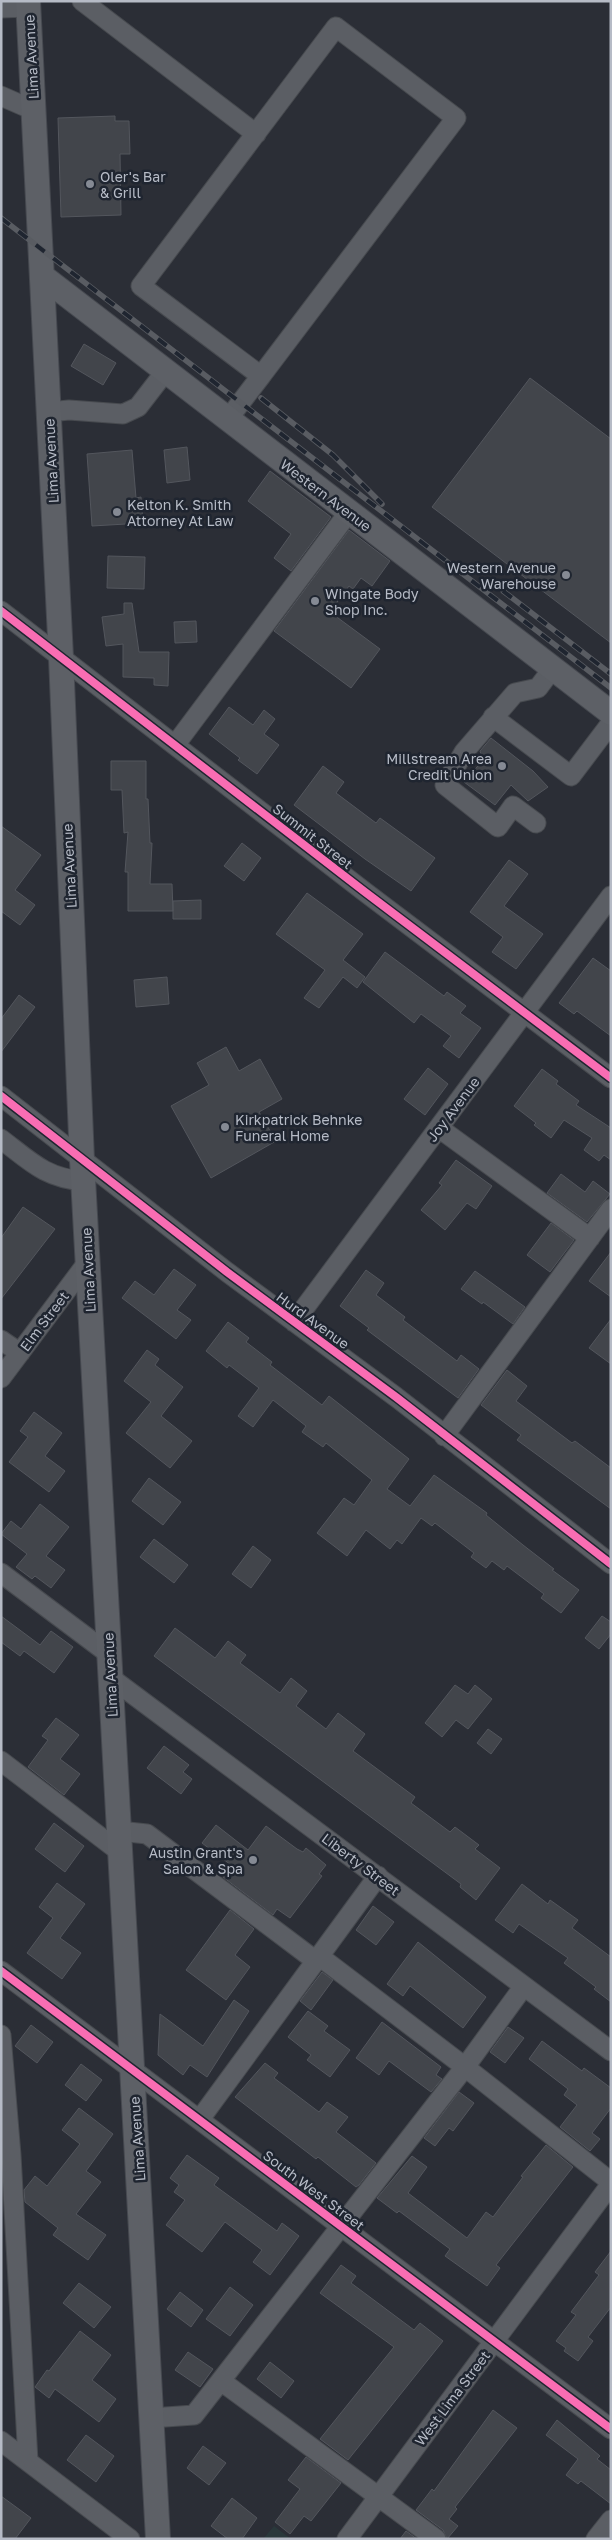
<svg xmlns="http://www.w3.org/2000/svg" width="612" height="2540" viewBox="0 0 612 2540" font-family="'Golos Text',sans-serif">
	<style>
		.green { fill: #2a383b }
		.building { fill: #42454b; stroke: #53565d }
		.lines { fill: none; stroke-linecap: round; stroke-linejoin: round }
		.minor-casing { stroke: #474a4f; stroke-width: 21 }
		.major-casing { stroke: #464950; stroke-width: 26 }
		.minor { stroke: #5b5e64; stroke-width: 19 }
		.major { stroke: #5d6066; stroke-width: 24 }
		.rail-casing { stroke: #595c62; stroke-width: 5.5 }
		.rail { stroke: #1f2530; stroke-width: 4; stroke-dasharray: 11; stroke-linecap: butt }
		.cycleway-casing { stroke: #1f2530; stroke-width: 11 }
		.cycleway { stroke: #f96db3; stroke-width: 8 }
		.poi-dot { fill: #858a94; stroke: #1f2530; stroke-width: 2 }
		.labels { text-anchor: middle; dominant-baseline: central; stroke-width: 5; stroke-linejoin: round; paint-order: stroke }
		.street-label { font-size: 14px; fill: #b6bbc6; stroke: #1f2530 }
		.poi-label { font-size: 14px; fill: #b6bbc6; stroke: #1f2530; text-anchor: start }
	</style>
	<rect width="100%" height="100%" fill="#2b2e36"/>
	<path class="green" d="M274,2526L291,2539H263Z"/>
	<path class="building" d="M115,116V121H129L130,154H120L121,215L61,217L58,118Z
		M84,344L116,363L103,385L71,366Z
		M530,378L611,439V643L432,507Z
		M187,447L190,480L167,483L164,450Z
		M132,450L136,498L141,497L143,523L92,526L87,454Z
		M270,471L331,517L291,571L274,558L291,534L248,501Z
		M349,530L390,561L372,586L361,578L353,589L349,586L330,612L380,649L351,688L274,631Z
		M108,556L145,557L144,589L107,588Z
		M124,603H132L139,652H169L168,686L154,685V678L123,677V644L106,646L102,617L124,614Z
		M196,621L197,642L175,643L174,622Z
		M229,707L253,725L264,710L275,719L264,734L279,745L257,774L238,760L240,758L209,734Z
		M491,738L533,771L548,787L528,801L511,785L495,805L464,782L483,760L480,751Z
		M111,761H146V799H148L150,843H152L150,884H172L173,911H128V872H125L128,832L124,833L122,790H111Z
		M323,766L344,782L336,793L376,823L380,818L435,858L411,891L365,859L294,805Z
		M1,826L41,855L15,890L35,905L20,925L1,911Z
		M242,843L261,858L244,881L224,866Z
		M509,860L528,874L504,906L543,934L516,969L492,952L503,937L470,912Z
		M307,893L363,934L343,960L365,977L357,988L343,977L319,1008L304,998L325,970L276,934Z
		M201,900V919H173V901Z
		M385,952L444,996L447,992L466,1006L460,1013L481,1028L459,1058L443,1046L451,1036L421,1014L414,1023L363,982Z
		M593,958L611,971V1036L577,1011L574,1014L559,1003Z
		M167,977L169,1004L136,1007L134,980Z
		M19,995L35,1007L1,1052V1019Z
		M226,1047L239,1071L260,1059L282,1099L259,1112L276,1141L211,1178L171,1106L209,1085L197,1063Z
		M428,1068L448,1084L425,1115L404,1099Z
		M542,1069L558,1081L556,1084L579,1101L576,1105L611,1128V1160L604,1155L599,1161L584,1150L592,1138L564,1120L551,1138L534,1125L536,1123L514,1106Z
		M456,1160L492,1186L476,1209L467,1203L445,1230L421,1210L442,1185L439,1183Z
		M561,1174L585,1192L593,1181L610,1194L587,1222L547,1193Z
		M23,1207L55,1229L1,1299V1238Z
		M551,1223L574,1240L550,1272L527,1255Z
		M611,1252V1297L589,1281Z
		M174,1269L196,1285L177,1310L191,1320L176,1339L122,1298L135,1281L154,1295Z
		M366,1270L384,1283L376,1295L405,1317L403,1320L457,1361L461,1355L479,1369L458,1398L367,1330L369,1328L340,1306Z
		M475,1271L525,1307L513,1324L483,1302L482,1304L461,1289Z
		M611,1319V1364L589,1348Z
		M228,1322L249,1338L246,1342L272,1362L270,1365L322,1405L329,1396L409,1459L387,1489L410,1506L434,1475L487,1513L486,1515L523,1545L554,1569L552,1570L579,1590L561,1613L541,1598L544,1594L507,1566L504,1570L492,1561L486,1568L471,1557L474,1553L435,1523L432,1526L421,1518L402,1544L397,1540L390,1549L366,1530L347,1556L317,1533L344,1498L354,1505L372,1480L326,1443L323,1447L302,1432L306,1426L273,1400L253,1427L238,1416L259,1388L229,1365L227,1368L206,1351Z
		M147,1350L159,1359L155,1365L183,1387L161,1416L192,1441L170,1468L126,1433L151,1402L124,1381Z
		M507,1370L527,1386L516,1401L572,1443L575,1441L611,1468V1509L517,1440L521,1435L481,1405Z
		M34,1412L62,1433L45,1456L65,1471L49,1492L9,1462L28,1437L20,1431Z
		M149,1478L181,1502L163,1525L132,1501Z
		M40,1504L69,1527L46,1556L65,1570L51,1588L35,1576L32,1579L16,1567L27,1554L1,1534L11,1521L21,1529Z
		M154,1539L188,1565L174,1583L140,1557Z
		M253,1546L271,1560L251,1588L232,1574Z
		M1,1616L40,1645L51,1631L73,1647L54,1673L24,1651L20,1656L1,1642Z
		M602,1616L611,1622V1634L599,1649L585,1638Z
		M175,1628L215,1658L228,1641L246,1655L240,1663L280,1693L291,1678L307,1691L296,1706L326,1729L338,1713L365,1734L353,1751L415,1797L411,1803L450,1832L455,1827L479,1845L475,1849L500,1868L476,1900L460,1887L461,1884L154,1656Z
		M455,1685L468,1694L475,1685L492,1699L468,1729L456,1720L442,1737L425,1723Z
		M56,1718L79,1735L60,1759L80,1774L64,1795L28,1767L48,1740L42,1736Z
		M488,1729L502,1739L491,1754L477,1743Z
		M164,1746L189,1765L183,1772L192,1779L181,1794L147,1768Z
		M54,1823L84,1846L65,1872L35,1849Z
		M216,1825L248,1850L266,1826L297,1849L303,1852L306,1848L326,1865L319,1874L322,1876L290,1918L277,1909L273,1915L223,1877L231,1865L202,1843Z
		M57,1883L85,1904L60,1938L81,1953L62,1979L27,1953L53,1918L39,1907Z
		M522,1884L548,1904L550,1900L578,1920L572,1928L611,1957V2002L594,1989L596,1987L564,1963L568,1958L519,1924L513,1933L495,1920Z
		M373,1906L394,1922L376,1945L356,1930Z
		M230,1910L254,1929L235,1955L250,1967L226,2000L186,1970Z
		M418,1942L486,1997L463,2028L410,1986L403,1996L387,1984Z
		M322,1972L333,1980L311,2010L300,2001Z
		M234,2000L249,2011L207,2077L190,2065L183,2075L158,2055L160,2014L203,2046Z
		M308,2011L328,2026L324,2031L350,2050L330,2077L307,2060L311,2055L288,2037Z
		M382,2022L441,2067L436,2075L442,2079L431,2092L389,2061L379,2075L356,2058Z
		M31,2025L53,2042L37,2063L15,2046Z
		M508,2027L524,2038L505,2063L490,2052Z
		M542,2041L582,2071L584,2068L611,2088V2108L592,2133L600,2139L590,2151L560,2127L577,2105L564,2095L568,2089L529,2059Z
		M265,2063L278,2073L274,2078L319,2112L327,2102L348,2117L336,2132L376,2163L359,2185L356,2187L318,2157L316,2159L235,2097Z
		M81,2064L102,2080L86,2101L65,2085Z
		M459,2092L474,2103L453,2131L449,2128L435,2146L424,2138Z
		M79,2108L113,2134L86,2171L101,2182L76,2214L106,2235L88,2260L53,2235L58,2228L25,2202L24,2190L35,2176L47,2186L80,2144L62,2130Z
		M546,2145L573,2167L496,2265L500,2268L487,2286L445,2256L450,2249L399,2211L397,2213L377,2198L412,2156L427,2167L408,2193L467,2238L486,2212L493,2217L523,2177L521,2176Z
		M187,2155L219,2178L214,2185L277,2231L282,2223L299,2236L270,2275L253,2262L262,2250L225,2222L202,2252L166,2225L185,2200L174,2192L179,2185L170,2178Z
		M611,2251V2307L588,2337L593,2341L578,2361L564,2351L566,2348L556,2341L576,2315L571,2312L599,2275L595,2272Z
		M341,2265L356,2276L351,2283L414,2330L420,2323L443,2341L348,2460L320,2439L394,2347L320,2293Z
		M79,2283L111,2307L94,2328L63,2303Z
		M230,2287L253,2305L230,2336L206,2319Z
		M180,2292L203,2310L191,2327L167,2309Z
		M80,2331L111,2355L92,2380L116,2399L99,2422L55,2389L49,2398L35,2387L47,2370L49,2371Z
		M188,2352L213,2369L200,2387L175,2370Z
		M270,2362L294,2381L281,2398L257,2379Z
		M493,2410L517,2428L455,2507L457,2509L449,2519L458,2526L447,2539L443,2530L416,2510L432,2489L434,2491Z
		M557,2420L600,2456L597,2459L611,2470V2504L581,2481L578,2484L566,2475L578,2459L546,2435Z
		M86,2435L114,2456L96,2482L67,2460Z
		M203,2446L226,2463L209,2485L187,2468Z
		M306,2457L341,2483L311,2521L304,2516L290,2534L275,2522L300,2489L288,2480Z
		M1,2496L31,2518L15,2539H1Z
		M232,2498L257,2518L242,2539H228L211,2526Z
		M406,2531L417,2539H400Z"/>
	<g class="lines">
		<defs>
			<path id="minor" d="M82,1L256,134
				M1,8L28,7
				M336,27L456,118L261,376L141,286Z
				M1,96L33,110
				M49,412L69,410L123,414L138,407L165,372
				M228,419L261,376
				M1,611L365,892L611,1078
				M493,717L571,776L611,723
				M175,745L349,512
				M536,823L513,806L498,827L445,785L464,752L515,693L538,688L553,668
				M1,1096L227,1272L396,1397L611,1564
				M439,1128L590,1238
				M1,1139C30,1161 45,1178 83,1181
				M294,1322L611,896
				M1,1340L20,1353
				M1,1378L87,1263
				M444,1436L611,1209
				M1,1573L109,1654
				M111,1678L611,2051
				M1,1761L120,1852
				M119,1831L147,1834L316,1961
				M319,1956L465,2067L611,2182
				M1,1971L611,2429
				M1,2035L11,2155L28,2461
				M200,2119L378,1876
				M221,2381L436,2539
				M151,2418L194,2415L465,2067L524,1986
				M1,2441L130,2539
				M347,2539L611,2184
				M596,2539L611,2520"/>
			<path id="major" d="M28,1L61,657L82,1160L158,2539
				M42,276L611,713"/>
		</defs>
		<use href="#minor" class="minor-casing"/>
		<use href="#major" class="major-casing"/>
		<use href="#minor" class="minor"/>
		<use href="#major" class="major"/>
		<defs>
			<path id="rail" d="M1,218L611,688
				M261,398L333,455L382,504
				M503,591L611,674"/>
		</defs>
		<use href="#rail" class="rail-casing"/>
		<use href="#rail" class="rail"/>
		<defs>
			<path id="cycleway" d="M1,611L365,892L611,1078
				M1,1096L227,1272L396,1397L611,1564
				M1,1971L611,2429"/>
		</defs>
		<use href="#cycleway" class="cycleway-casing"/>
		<use href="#cycleway" class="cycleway"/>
	</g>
	<g class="poi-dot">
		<circle cx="90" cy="184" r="5"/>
		<circle cx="117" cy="512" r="5"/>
		<circle cx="566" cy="575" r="5"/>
		<circle cx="315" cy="601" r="5"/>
		<circle cx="502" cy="766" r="5"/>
		<circle cx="225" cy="1127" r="5"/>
		<circle cx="253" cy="1860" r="5"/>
	</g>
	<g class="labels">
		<g class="street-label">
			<text transform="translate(31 57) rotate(-93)">Lima Avenue</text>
			<text transform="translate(51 461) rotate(-93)">Lima Avenue</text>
			<text transform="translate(326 495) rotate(37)">Western Avenue</text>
			<text transform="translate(313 836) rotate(38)">Summit Street</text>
			<text transform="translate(69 866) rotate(-93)">Lima Avenue</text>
			<text transform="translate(453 1109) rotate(-53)">Joy Avenue</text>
			<text transform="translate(88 1270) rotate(-93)">Lima Avenue</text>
			<text transform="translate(313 1320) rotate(36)">Hurd Avenue</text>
			<text transform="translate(44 1321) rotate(-53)">Elm Street</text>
			<text transform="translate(110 1675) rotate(-93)">Lima Avenue</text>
			<text transform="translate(361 1864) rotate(37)">Liberty Street</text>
			<text transform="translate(137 2139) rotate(-94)">Lima Avenue</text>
			<text transform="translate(314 2190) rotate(37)">South West Street</text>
			<text transform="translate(452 2398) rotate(-53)">West Lima Street</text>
		</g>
		<g class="poi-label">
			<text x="100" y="176">Oler's Bar<tspan x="100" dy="16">&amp; Grill</tspan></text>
			<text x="127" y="504">Kelton K. Smith<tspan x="127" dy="16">Attorney At Law</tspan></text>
			<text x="556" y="567" text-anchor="end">Western Avenue<tspan x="556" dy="16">Warehouse</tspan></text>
			<text x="325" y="593">Wingate Body<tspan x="325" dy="16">Shop Inc.</tspan></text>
			<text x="492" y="758" text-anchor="end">Millstream Area<tspan x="492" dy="16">Credit Union</tspan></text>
			<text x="235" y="1119">Kirkpatrick Behnke<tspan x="235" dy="16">Funeral Home</tspan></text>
			<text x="243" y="1852" text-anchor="end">Austin Grant's<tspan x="243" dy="16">Salon &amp; Spa</tspan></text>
		</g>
	</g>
	<rect width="612" height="2540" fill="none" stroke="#b6bbc6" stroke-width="5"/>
</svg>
